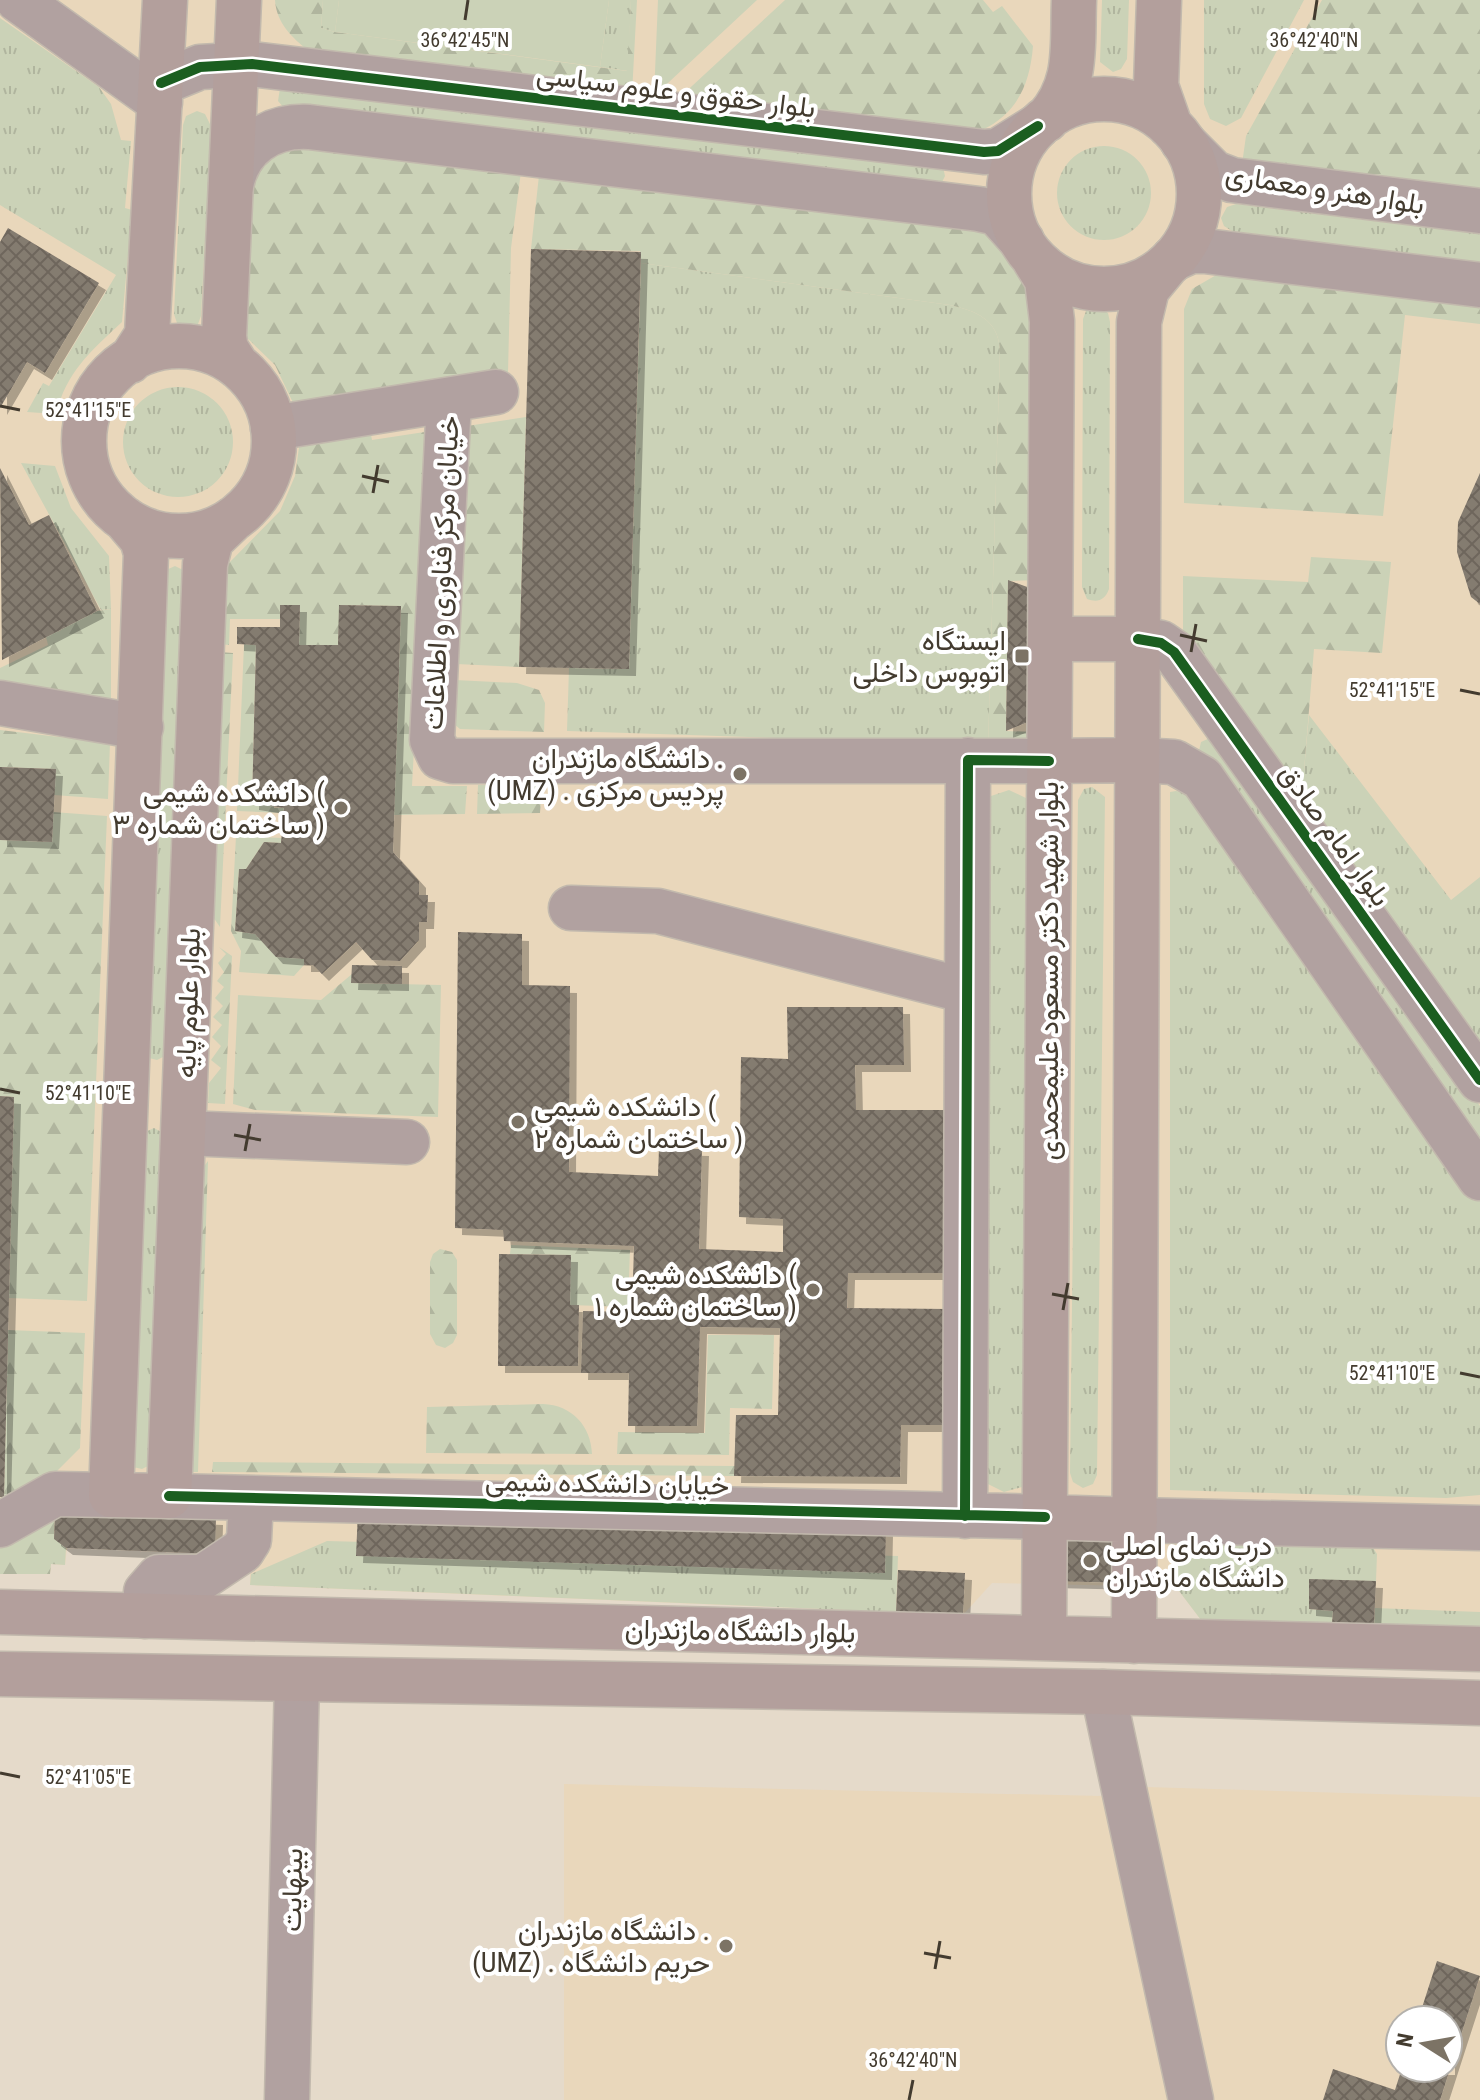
<svg xmlns="http://www.w3.org/2000/svg" width="1480" height="2100" viewBox="0 0 1480 2100" font-family="'Roboto Condensed',Vazirmatn,sans-serif">
	<style>
		.built { fill: #e9d7bb; fill-rule: evenodd }
		.grass { fill: url(#grass-tufts) }
		.forest { fill: url(#forest-firs) }
		.garden { fill: #cbd2b7 }
		.building { fill: url(#building-cross-hatch); filter: url(#shadow) }
		.lines { fill: none; stroke-linecap: round; stroke-linejoin: round }
		.minor-casing { stroke: #c2b9ad; stroke-width: 47 }
		.major-casing { stroke: #c2b9ad; stroke-width: 47 }
		.minor { stroke: #b1a1a0; stroke-width: 44 }
		.major { stroke: #b39f9c; stroke-width: 44 }
		.cycleway-casing { stroke: #fff; stroke-width: 15 }
		.cycleway { stroke: #1b5e20; stroke-width: 10 }
		.ticks { fill: none; stroke: #433b2f; stroke-width: 3 }
		.poi-dot { fill: #7c7365; stroke: #fff; stroke-width: 3 }
		.labels { text-anchor: middle; dominant-baseline: central; stroke-width: 8; stroke-linejoin: round; paint-order: stroke }
		.street-label { font-size: 28px; fill: #433b2f; stroke: #fff }
		.poi-label { font-size: 28px; fill: #433b2f; stroke: #fff; text-anchor: end }
		.ticks-label { font-size: 20px; text-anchor: middle; fill: #433b2f; stroke: #fff; stroke-width: 8; stroke-linejoin: round; paint-order: stroke }
	</style>
	<defs>
		<pattern id="grass-tufts" width="24" height="20" patternUnits="userSpaceOnUse" patternTransform="scale(2)"><rect width="24" height="20" fill="#cbd2b7"/><path d="M3 7l-1-3M5 7V3M7 7l1-3M15 17l-1-3M17 17v-4M19 17l1-3" fill="none" stroke="#b0b59e"/></pattern>
		<pattern id="forest-firs" width="22" height="20" patternUnits="userSpaceOnUse" patternTransform="scale(2)"><rect width="22" height="20" fill="#cbd2b7"/><path d="M5 1l3.5 6h-7zM16 11l3.5 6h-7z" fill="#b0b59e"/></pattern>
		<pattern id="building-cross-hatch" width="8" height="8" patternUnits="userSpaceOnUse" patternTransform="scale(2)"><rect width="8" height="8" fill="#847b70"/><path d="M0 0l8 8M0 8l8-8" fill="none" stroke="#6e665c"/></pattern>
		<filter id="shadow"><feDropShadow dx="7" dy="7" stdDeviation="0" flood-color="#0004"/></filter>
	</defs>
	<rect width="100%" height="100%" fill="#e5daca"/>
	<path class="built" d="M0,0H1480V1627L1201,1620L1176,1587L992,1583L963,1615L250,1585V1574L236,1573L214,1554L67,1548L65,1565L51,1564L50,1574H0Z
		M564,1784L1146,1797V1787L1480,1797V2100H564ZM1400,2020H1448V2068H1400Z"/>
	<path class="grass" d="M323,0H339L335,32L321,28Z
		M609,0H631L628,71L600,67Z
		M1102,0H1129L1127,59L1121,69L1113,72L1100,62Z
		M1204,0H1304L1241,118L1226,126L1210,119L1204,104Z
		M0,18L99,87L111,104L121,140L131,141L125,208L132,210L122,322C90,352 67,371 56,414L27,412L43,383L49,386L116,275L0,205Z
		M280,88L943,167L945,176L941,184L284,108L278,101Z
		M197,111L205,114L211,126L201,316L198,324L187,328L177,323L174,314L183,125L186,116Z
		M1057 193a47 47 0 1 1 94 0a47 47 0 1 1-94 0Z
		M1236,204L1480,234V262L1232,231L1224,226L1221,218L1227,207Z
		M641,263L950,305C976,311 998,319 1000,350L988,745L567,731L569,668L629,669Z
		M1098,306L1108,313L1110,322L1109,589C1105,600 1098,603 1087,599L1082,587L1083,319L1086,311Z
		M123 442a55 55 0 1 1 110 0a55 55 0 1 1-110 0Z
		M21,463L55,466L71,508L109,556L111,609L101,610Z
		M175,566L183,570L165,1056L157,1060L149,1058L164,571Z
		M1309,715L1451,900L1480,877V1051L1281,769L1304,771Z
		M1212,737L1223,744L1480,1106V1153L1198,755L1201,742Z
		M1092,787L1105,797L1097,1475L1093,1484L1083,1488L1073,1482L1070,1473L1078,800L1084,789Z
		M1009,790L1028,799V1481L1022,1487L1004,1492L984,1482L988,797Z
		M1176,791L1186,793L1480,1197V1495L1446,1498L1170,1490V792Z
		M154,1128L165,1134L150,1465L142,1469L133,1467L143,1133Z
		M327,1541L898,1556L896,1612L250,1585L251,1574Z
		M1182,1541L1372,1546L1377,1554L1376,1581L1310,1580L1309,1609L1333,1611L1332,1623L1201,1620L1176,1587L1177,1552Z
		M1375,1608L1480,1612V1627L1374,1624Z"/>
	<path class="forest" d="M275,0H323L321,28L335,32L627,71L631,0H637L632,94L309,51C292,38 276,22 275,0Z
		M658,0H757L654,96Z
		M785,0H983L993,12L1002,6L1033,46C1030,83 1018,113 982,130L679,98Z
		M1322,0H1480V197L1241,171L1246,136Z
		M292,144L522,164L511,248L508,373L296,409L275,365L244,335L247,183L261,164Z
		M540,166L969,216L1035,274L1037,580L1008,581L1006,731L1036,732V746L988,745L1000,350C998,319 976,311 950,305L641,263L640,251L531,249Z
		M1218,274L1480,296V324L1405,315L1383,516L1184,503V309L1192,289Z
		M526,417L519,667L456,664L467,426Z
		M370,429L372,440L431,431L412,786H467L465,814L394,815L401,606L340,605L338,645H299L300,605H281L280,619H230L229,645L220,644L228,564L280,511L295,476L300,440Z
		M1311,557L1391,562L1382,653L1314,649L1304,771L1281,769L1183,640V576L1308,582Z
		M111,609V704L0,687V668L48,645L46,637L97,611Z
		M244,644L256,645L252,802L274,804V808H284L283,813L237,811Z
		M220,652L233,653L220,927L211,914Z
		M455,680L517,683L539,690L545,703L544,732L460,729L454,724Z
		M0,730L110,743L108,799L54,795L55,769L0,767Z
		M542,784L540,813L477,814L478,785Z
		M53,812L107,816L87,1301L9,1298L14,1097L0,1096V840L52,842Z
		M236,836L282,838L281,843L264,842L246,869H239L235,931L255,934L304,959V965L294,976L239,972L241,951L231,931Z
		M219,947L232,956L225,1104L208,1103L209,1083L221,1068L211,1060L221,1046L212,1037L222,1025L213,1017L223,1006L215,998L224,987L217,981L224,972L218,963L226,954Z
		M352,974V983L441,985L438,1117L255,1110L233,1104L238,995L321,1000Z
		M208,1161L198,1472H187L202,1169Z
		M511,1245L630,1250L628,1307L570,1305V1255L510,1254Z
		M440,1249L452,1252L457,1260V1335L453,1343L445,1348L436,1345L430,1334V1262L433,1254Z
		M8,1330L85,1333L80,1448L31,1497H4Z
		M708,1335H774L772,1409L730,1408L729,1455L617,1454L618,1432L705,1433Z
		M543,1404C572,1405 591,1426 592,1454L426,1453L427,1407Z
		M213,1462L735,1466L734,1476L212,1472Z
		M55,1512L54,1538L66,1548L65,1565L51,1564L50,1574H0V1535Z"/>
	<path class="garden" d="M339,0H609L600,67L335,32Z"/>
	<path class="building" d="M8,228L99,283L45,373L27,362L0,408V242Z
		M531,249L641,252L629,669L519,667Z
		M0,468L29,525L49,515L97,611L2,660Z
		M1480,473V604L1471,597L1457,552L1458,522Z
		M1008,580L1030,588V721L1006,731Z
		M280,605H300L299,645H338L339,605L401,606L393,852L419,881V895H428L427,922H419V940L400,961L372,960L356,942L322,974L313,965H304V959L276,957L255,934L235,931L239,869H246L264,842L281,843L284,808L252,803L256,645L237,644V627H280Z
		M0,767L56,769L52,842L0,840Z
		M458,932L522,934V985L570,986L569,1172L658,1176L659,1148L702,1149L699,1249L783,1252V1219L739,1217L741,1057L788,1059L787,1007H903L904,1065H855L856,1110H948V1273H848L847,1308L948,1309V1425H901L900,1477L734,1476L736,1415H778L780,1328L700,1327L697,1426H628L629,1373H581L583,1311L632,1312L634,1246L504,1241L503,1230L455,1228Z
		M352,965L402,966V984L351,983Z
		M0,1096L14,1097L4,1497H0Z
		M499,1254L571,1255L570,1305H579L578,1366H498Z
		M358,1511L886,1528L885,1573L356,1556Z
		M55,1512L216,1518L215,1554L66,1548L54,1539Z
		M1049,1539L1132,1541L1131,1583L1048,1581Z
		M898,1570L965,1573L963,1615L896,1612Z
		M1309,1579L1376,1581L1374,1624L1332,1623L1333,1611L1309,1609Z
		M1437,1961L1480,1976L1440,2100H1323L1333,2069L1395,2090L1402,2068H1448V2020H1418Z"/>
	<g class="lines">
		<defs>
			<path id="minor" d="M18,0L160,102
				M161,83L200,67L252,64L984,152L998,151L1038,126
				M1183,142L1214,173L1232,180L1480,211
				M231,186C238,146 270,125 309,127L979,209L997,213L1022,241
				M1173,259L1191,251H1205L1480,285
				M449,400L432,740L440,757L453,761H1049
				M273,428L496,392
				M1138,639L1161,643L1174,652L1480,1080
				M0,703L141,727
				M1137,760L1174,762L1202,778L1480,1178
				M571,908L658,911L967,991
				M184,1133L407,1142
				M169,1496L1045,1517
				M965,1516L968,760
				M1135,1520L1480,1528
				M0,1525L55,1494L111,1495
				M145,1616L146,1592L159,1577H203L242,1551L249,1540L251,1498
				M1103,1692L1191,2100
				M287,2100L297,1680"/>
			<path id="major" d="M1159,0L1156,86L1170,126
				M1009 194a95 95 0 1 1 190 0a95 95 0 1 1-190 0Z
				M1046,120C1079,84 1072,46 1074,0
				M1034,259L1047,280L1052,321L1044,1638
				M84 441a95 95 0 1 1 190 0a95 95 0 1 1-190 0Z
				M130,361L147,335L165,0
				M237,366L226,349L224,337L239,0
				M125,519L142,539L146,553L111,1495L169,1496L205,564L211,540L233,519
				M1050,639H1138
				M1049,761L1137,760
				M1045,1517L1135,1520
				M0,1612L1480,1649
				M1134,1641L1139,322L1147,289L1166,266
				M0,1674L1103,1692L1480,1703"/>
		</defs>
		<use href="#minor" class="minor-casing"/>
		<use href="#major" class="major-casing"/>
		<use href="#minor" class="minor"/>
		<use href="#major" class="major"/>
		<defs>
			<path id="cycleway" d="M161,83L200,67L252,64L984,152L998,151L1038,126
				M1138,639L1161,643L1174,652L1480,1080
				M169,1496L1045,1517
				M965,1516L968,760L1049,761"/>
		</defs>
		<use href="#cycleway" class="cycleway-casing"/>
		<use href="#cycleway" class="cycleway"/>
	</g>
	<path class="ticks" d="M465,20L468,0M1314,20L1317,0M0,406L20,410M362,476L389,482M373,493L378,465M1180,635L1207,641M1191,652L1196,624M1460,690L1480,694M0,1089L20,1093M234,1135L261,1140M245,1151L250,1124M1052,1294L1079,1299M1063,1310L1068,1283M1460,1373L1480,1377M0,1773L20,1777M924,1953L951,1958M935,1969L940,1941M909,2100L913,2080"/>
	<g class="poi-dot">
		<rect x="1014" y="648" width="16" height="16" rx="4"/>
		<circle cx="740" cy="774" r="8"/>
		<circle cx="341" cy="808" r="8"/>
		<circle cx="518" cy="1122" r="8"/>
		<circle cx="813" cy="1290" r="8"/>
		<circle cx="1090" cy="1561" r="8"/>
		<circle cx="726" cy="1946" r="8"/>
	</g>
	<g class="labels">
		<g class="street-label">
			<text transform="translate(676 91) rotate(7)">بلوار حقوق و علوم سیاسی</text>
			<text transform="translate(1325 189) rotate(9)">بلوار هنر و معماری</text>
			<text transform="translate(441 573) rotate(-87)">خیابان مرکز فناوری و اطلاعات</text>
			<text transform="translate(1335 835) rotate(54)">بلوار امام صادق</text>
			<text transform="translate(1048 971) rotate(-90)">بلوار شهید دکتر مسعود علیمحمدی</text>
			<text transform="translate(188 1003) rotate(-88)">بلوار علوم پایه</text>
			<text transform="translate(607 1483) rotate(1)">خیابان دانشکده شیمی</text>
			<text transform="translate(740 1631) rotate(1)">بلوار دانشگاه مازندران</text>
			<text transform="translate(292 1890) rotate(-89)">بینهایت</text>
		</g>
		<g class="poi-label">
			<text x="1006" y="640">ایستگاه<tspan x="1006" dy="32">اتوبوس داخلی</tspan></text>
			<text x="724" y="758">دانشگاه مازندران .<tspan x="724" dy="32">(UMZ) . پردیس مرکزی</tspan></text>
			<text x="325" y="792">دانشکده شیمی (<tspan x="325" dy="32">ساختمان شماره ۳ )</tspan></text>
			<text x="534" y="1106" text-anchor="start">دانشکده شیمی (<tspan x="534" dy="32">ساختمان شماره ۲ )</tspan></text>
			<text x="797" y="1274">دانشکده شیمی (<tspan x="797" dy="32">ساختمان شماره ۱ )</tspan></text>
			<text x="1106" y="1545" text-anchor="start">درب نمای اصلی<tspan x="1106" dy="32">دانشگاه مازندران</tspan></text>
			<text x="710" y="1930">دانشگاه مازندران .<tspan x="710" dy="32">(UMZ) . حریم دانشگاه</tspan></text>
		</g>
	</g>
	<g class="ticks-label">
		<text x="465" y="47">36°42'45"N</text>
		<text x="1314" y="47">36°42'40"N</text>
		<text x="88" y="417">52°41'15"E</text>
		<text x="1392" y="697">52°41'15"E</text>
		<text x="88" y="1100">52°41'10"E</text>
		<text x="1392" y="1380">52°41'10"E</text>
		<text x="88" y="1784">52°41'05"E</text>
		<text x="913" y="2067">36°42'40"N</text>
	</g>
	<g transform="translate(1424 2044) rotate(281)"><circle r="38" fill="#ffffff" stroke="#b4b1ac" stroke-width="2"/>
	<path d="M0-6L14 30L0 20L-14 30Z" fill="#7c7365"/>
	<text y="-12" font-size="22" font-weight="bold" text-anchor="middle" fill="#433b2f">N</text>
	</g>
</svg>
